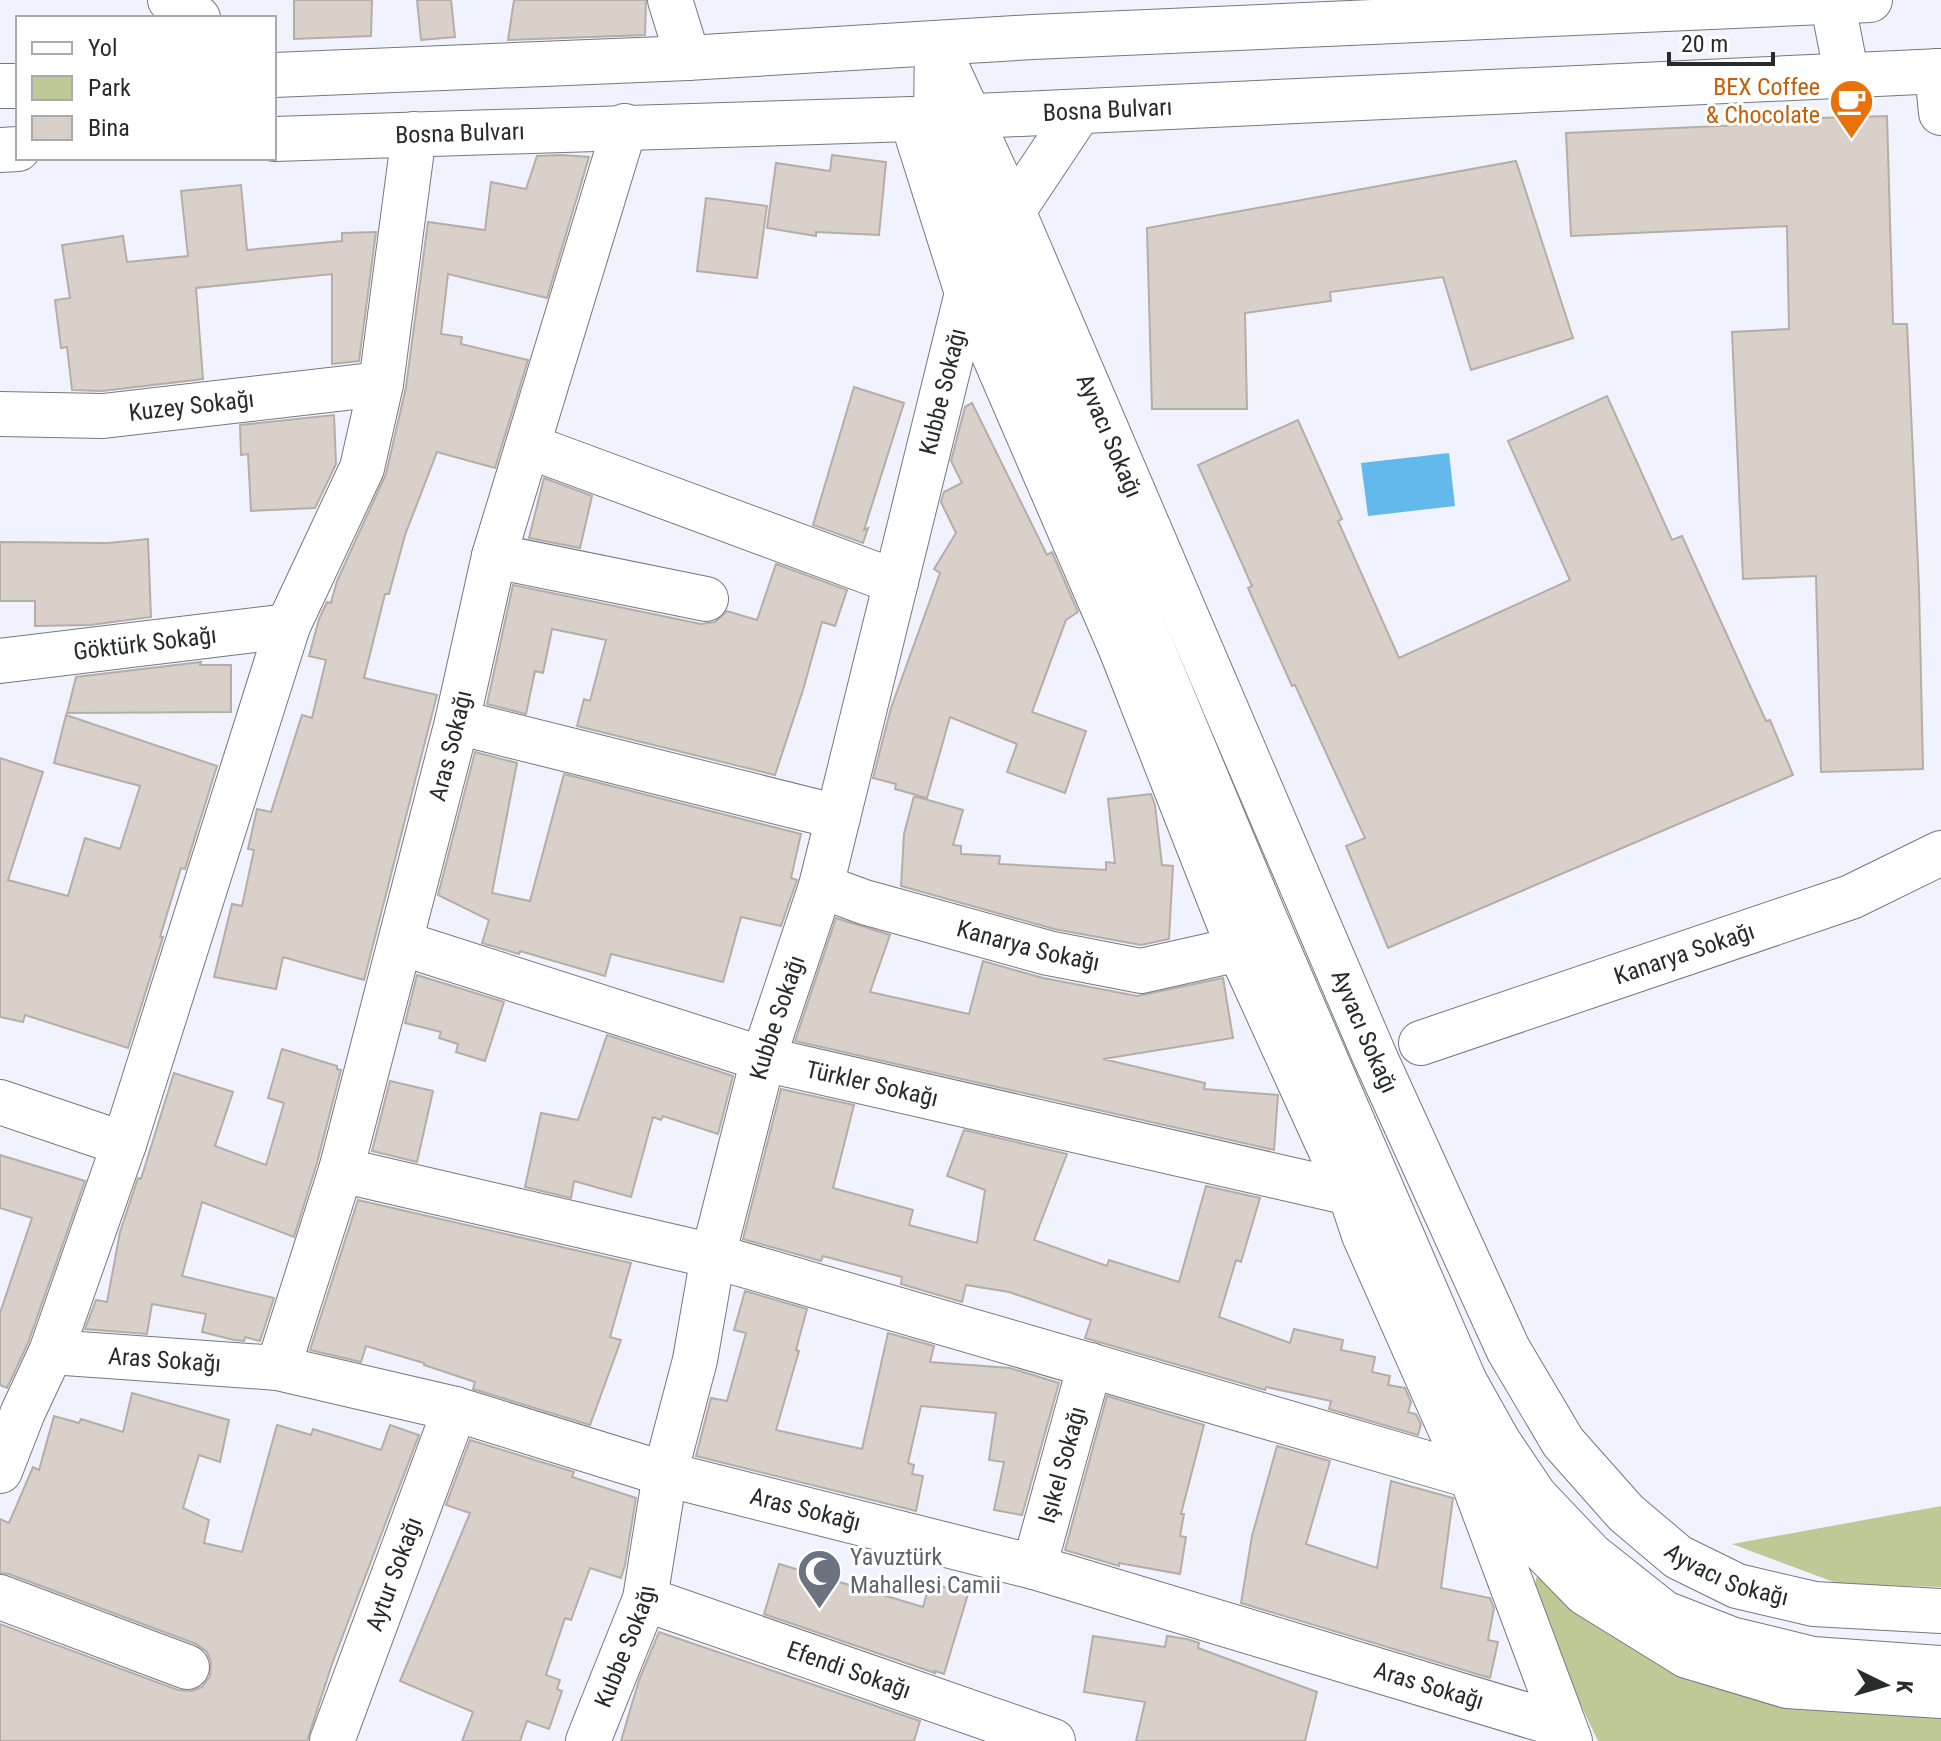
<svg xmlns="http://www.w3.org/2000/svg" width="1941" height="1741" viewBox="0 0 1941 1741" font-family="'Roboto Condensed',sans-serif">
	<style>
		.green { fill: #bdca96 }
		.water { fill: #64b9ec }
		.building { fill: #dad0ca; stroke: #b6ada6; stroke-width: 2 }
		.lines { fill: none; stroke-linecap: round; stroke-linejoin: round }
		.minor-casing { stroke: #757881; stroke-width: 46 }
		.major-casing { stroke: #757881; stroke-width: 46 }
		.minor { stroke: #fff; stroke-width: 44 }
		.major { stroke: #fff; stroke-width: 44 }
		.labels { text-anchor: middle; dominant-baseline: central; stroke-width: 6; stroke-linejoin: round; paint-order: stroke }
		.food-label { font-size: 24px; fill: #c56008; stroke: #fff; text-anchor: end }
		.street-label { font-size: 24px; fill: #292a2e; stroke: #fff }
		.worship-label { font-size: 24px; fill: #5b616d; stroke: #fff; text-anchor: start }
	</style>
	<rect width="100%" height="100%" fill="#f0f3fe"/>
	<path class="green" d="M1941,1506V1587L1839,1584L1732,1544Z
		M1537,1575L1629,1644L1941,1703V1741H1598L1531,1600Z"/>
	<path class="water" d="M1449,453L1455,506L1368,516L1361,463Z"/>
	<path class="building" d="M294,0H372L371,36L294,39Z
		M417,0H451L455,37L421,40Z
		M514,0H646L645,35L508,40Z
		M1887,116L1893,324H1907L1919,588L1923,769L1821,772L1816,576L1743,579L1732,332L1789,329L1787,226L1571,236L1566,133L1784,123V119Z
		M562,155L589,157L547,298L448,274L441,334L462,337L461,344L528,360L495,468L437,452L405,535L389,594H385L364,678L437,695L364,980L283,957L276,989L214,977L232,904L242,906L254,850L248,849L257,809L271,812L302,715L312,718L326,660L309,656L319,619L327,602L331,603L337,581L386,474L406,387L428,222L485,230L491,182L526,189L537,156Z
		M832,155L886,162L879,235L816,232V236L767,228L776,163L830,171Z
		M1516,161L1573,338L1471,370L1443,277L1330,292L1331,301L1245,313L1247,409H1152L1147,228Z
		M241,185L247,250L342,241V233L376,232L359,361L332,364V274L196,288L203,379L102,391L72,390L67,347L61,348L55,300L70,298L62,245L123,236L127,262L188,256L181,191Z
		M706,198L767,206L757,278L697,271Z
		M854,387L904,403L864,530L868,528L863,543L813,525Z
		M1607,396L1672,540L1682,536L1766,721L1770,720L1793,775L1388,948L1346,846L1365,838L1295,685L1292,686L1248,588L1252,586L1198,465L1298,420L1342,519L1338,521L1399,658L1570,580L1508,441Z
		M972,403L1047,555L1052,552L1078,612L1066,620L1032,712L1086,731L1065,793L1007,772L1017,744L950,717L927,798L895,789L896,784L873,778L891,708L940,573L934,569L956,533L941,502L944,492L962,483L951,461L965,407Z
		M334,415L336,464L315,508L251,511L248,454L241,455L240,425Z
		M544,478L592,496L580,548L529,538Z
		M148,539L151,617L90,625L35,626V601H0V542L108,543Z
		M776,564L847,590L835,626L822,622L803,690L775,775L577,726L584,699L590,701L606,640L552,629L543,673L535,671L526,714L487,704L513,585L701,624L715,622L727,611L757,620Z
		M201,662L200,665H231V712L67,713L76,677Z
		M66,715L217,766L185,869L181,868L160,937H163L128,1048L25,1015L23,1022L0,1017V758L43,772L8,880L68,896L85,838L120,849L140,786L54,763Z
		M475,752L517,763L492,893L530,901L564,774L801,834L791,878L797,880L781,926L741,917L723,982L611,954L605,976L520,951L519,954L482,943L489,920L438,895Z
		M1151,794L1155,805L1162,865L1173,866L1169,939L1141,945L1054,929L901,886L904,834L914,796L963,810L953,845L961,846V854L1000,856L999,864L1106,870V862L1115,863L1108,799Z
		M836,918L890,935L870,992L969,1014L983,961L1043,978L1137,996L1223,978L1233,1038L1103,1059L1205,1083L1204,1089L1278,1095L1274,1150L795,1041Z
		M417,975L504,1002L485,1061L456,1052L458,1044L439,1038L441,1032L405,1023Z
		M607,1035L733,1076L718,1134L663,1116L661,1120L653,1117L631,1197L574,1181L571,1198L525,1187L541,1113L578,1120Z
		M282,1049L337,1066V1069L341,1070L317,1163L294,1237L202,1202L182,1276L274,1298L260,1341L245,1337L244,1341L234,1340L202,1332L206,1314L152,1304L147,1334L85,1329L96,1300L107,1302L120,1232L138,1178L141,1179L174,1073L233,1092L215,1146L266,1165L284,1103L268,1098Z
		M390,1081L433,1091L417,1162L372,1151Z
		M781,1089L854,1105L833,1188L913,1210L909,1225L977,1243L985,1190L947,1176L964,1130L1067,1154L1034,1240L1107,1266L1109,1260L1179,1282L1206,1186L1260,1198L1241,1262L1236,1260L1219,1317L1290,1343L1294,1329L1343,1340L1341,1350L1375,1357L1372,1372L1390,1376L1388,1385L1405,1388L1411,1402L1408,1412L1416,1414L1421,1424L1418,1435L1329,1409L1331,1401L1266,1387L1265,1390L1085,1338L1091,1320L1009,1292L966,1285L962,1302L901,1284L902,1277L823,1256L821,1261L743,1239Z
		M0,1155L85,1181L28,1343L7,1388L0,1385V1313L32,1218L0,1208Z
		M358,1200L631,1263L610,1337L621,1340L590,1425L473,1389L475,1382L424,1365V1363L366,1346L361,1362L310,1350Z
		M745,1291L807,1309L796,1350L799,1351L776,1430L862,1449L888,1333L934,1346L930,1362L1010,1368L1059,1383L1022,1515L994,1510L1004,1462L989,1460L996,1413L921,1406L908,1463L914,1465L912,1474L923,1476L916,1511L696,1456L711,1398L727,1401L746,1333L734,1330Z
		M132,1393L229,1420L220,1462L199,1455L183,1508L209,1520L204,1543L242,1552L277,1425L311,1435L313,1429L381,1450L390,1425L419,1435L332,1664L307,1741H0V1624L178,1690L192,1691L202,1687L210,1676L211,1662L207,1652L196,1644L9,1574L0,1573V1519L9,1523L33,1467L39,1470L54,1416L79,1423L81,1419L123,1432Z
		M1107,1396L1204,1425L1181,1514H1184L1180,1536L1186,1537L1180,1574L1119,1563V1566L1065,1550Z
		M470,1440L574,1472L572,1477L636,1498L625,1565L621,1578L590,1568L571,1620L565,1618L546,1675L560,1680L557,1689L562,1691L549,1729L527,1721L520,1741H462L473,1712L400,1681L470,1513L446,1505Z
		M1277,1446L1330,1461L1306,1544L1377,1568L1391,1481L1453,1498L1441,1588L1490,1598L1494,1608L1488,1640L1498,1642L1490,1678L1241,1603L1252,1536Z
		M779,1564L923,1607L930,1583L968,1594L944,1674L935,1671V1673L764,1614Z
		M659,1632L920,1721L914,1741H621L639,1680Z
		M1093,1636L1165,1647L1167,1636L1187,1639L1199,1643L1198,1648L1317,1692L1305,1741H1136L1145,1702L1084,1692Z"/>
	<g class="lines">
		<defs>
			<g id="minor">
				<path d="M170,0L198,18"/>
				<path d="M670,0L688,58"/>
				<path d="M1832,0L1847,77"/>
				<path d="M1937,71L1941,113"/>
				<path d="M912,119L967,293L1121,649L1239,949L1350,1193L1364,1235L1471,1476L1570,1741"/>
				<path id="s1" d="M0,414L103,416L381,384"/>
				<path d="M528,446L896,582"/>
				<path d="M494,556L706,599"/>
				<path id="s2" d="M0,661L288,626"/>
				<path d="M457,722L838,817"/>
				<path id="s3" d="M821,886L864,902L1048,953L1141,971L1239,949"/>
				<path id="s4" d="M401,943L763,1059L1350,1193"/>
				<path id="s5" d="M1421,1043L1851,897L1941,853"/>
				<path d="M0,1102L124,1144"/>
				<path d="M341,1170L713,1256L1471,1476L1585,1593L1687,1656L1787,1686L1941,1696"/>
				<path id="s6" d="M51,1352L278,1368L455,1409L665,1474L1034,1567L1563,1726"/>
				<path id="s7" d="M278,1368L341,1170L457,722L494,556L625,126"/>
				<path d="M0,1471L23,1412L51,1352L124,1144L288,626L362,468L381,384L414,134"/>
				<path id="s8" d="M1034,1567L1090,1365"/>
				<path d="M0,1597L187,1667"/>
				<path id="s9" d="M645,1599L1053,1741"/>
				<path id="s10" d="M332,1741L455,1409"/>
				<path id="s11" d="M588,1741L645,1599L665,1474L695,1360L713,1256L763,1059L821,886L967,293"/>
			</g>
			<g id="major">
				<path d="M937,45L936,118L956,176L1265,919L1465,1382L1498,1441L1535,1496L1591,1555L1664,1613L1731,1639L1813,1659L1941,1668"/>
				<path id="s12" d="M947,68L1013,211L1375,1057L1508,1349L1563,1442L1626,1513L1678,1557L1737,1586L1814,1604L1941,1611"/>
				<path d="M274,75L688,58L1033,37L1870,0"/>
				<path d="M0,86H18"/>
				<path id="s13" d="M274,139L912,119L1941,71"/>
				<path d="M0,150L18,149"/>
				<path d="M1013,211L1079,112"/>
			</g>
		</defs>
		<use href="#minor" class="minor-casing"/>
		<use href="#major" class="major-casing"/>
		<use href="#minor" class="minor"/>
		<use href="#major" class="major"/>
	</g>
	<defs>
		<symbol id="cafe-pin" viewBox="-11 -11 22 30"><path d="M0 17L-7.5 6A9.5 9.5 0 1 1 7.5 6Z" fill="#e8710a" stroke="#fff"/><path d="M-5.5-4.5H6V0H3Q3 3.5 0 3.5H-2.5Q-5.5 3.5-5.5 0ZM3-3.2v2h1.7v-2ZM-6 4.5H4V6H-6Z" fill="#fff"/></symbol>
		<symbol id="mosque-pin" viewBox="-11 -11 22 30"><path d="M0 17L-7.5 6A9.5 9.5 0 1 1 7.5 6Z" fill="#6b7280" stroke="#fff"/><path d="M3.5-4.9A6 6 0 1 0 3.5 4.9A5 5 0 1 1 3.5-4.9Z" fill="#fff"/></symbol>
	</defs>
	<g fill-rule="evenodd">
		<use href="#cafe-pin" x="1826" y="76" width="51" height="69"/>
		<use href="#mosque-pin" x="794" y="1546" width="51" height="69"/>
	</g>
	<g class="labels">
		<g class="food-label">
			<text x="1820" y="87">BEX Coffee<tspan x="1820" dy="28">&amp; Chocolate</tspan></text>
		</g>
		<g class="street-label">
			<text stroke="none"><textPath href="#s13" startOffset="834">Bosna Bulvarı</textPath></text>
			<text stroke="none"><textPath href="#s13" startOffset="186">Bosna Bulvarı</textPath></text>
			<text stroke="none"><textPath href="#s11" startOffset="1398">Kubbe Sokağı</textPath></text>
			<text stroke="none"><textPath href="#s1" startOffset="192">Kuzey Sokağı</textPath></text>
			<text stroke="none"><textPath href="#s12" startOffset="402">Ayvacı Sokağı</textPath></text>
			<text stroke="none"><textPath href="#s2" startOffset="146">Göktürk Sokağı</textPath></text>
			<text stroke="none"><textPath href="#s7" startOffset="646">Aras Sokağı</textPath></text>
			<text stroke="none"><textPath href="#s3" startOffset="216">Kanarya Sokağı</textPath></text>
			<text stroke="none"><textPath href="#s5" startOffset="278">Kanarya Sokağı</textPath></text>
			<text stroke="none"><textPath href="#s11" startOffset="750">Kubbe Sokağı</textPath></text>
			<text stroke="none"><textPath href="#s12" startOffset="1050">Ayvacı Sokağı</textPath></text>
			<text stroke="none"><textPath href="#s4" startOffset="492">Türkler Sokağı</textPath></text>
			<text stroke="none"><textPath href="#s6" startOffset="114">Aras Sokağı</textPath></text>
			<text stroke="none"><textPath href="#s8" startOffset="106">Işıkel Sokağı</textPath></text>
			<text stroke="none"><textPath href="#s6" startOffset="774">Aras Sokağı</textPath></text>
			<text stroke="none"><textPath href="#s12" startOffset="1722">Ayvacı Sokağı</textPath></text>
			<text stroke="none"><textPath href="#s10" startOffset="178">Aytur Sokağı</textPath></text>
			<text stroke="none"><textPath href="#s11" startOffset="102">Kubbe Sokağı</textPath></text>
			<text stroke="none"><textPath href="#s9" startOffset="216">Efendi Sokağı</textPath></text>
			<text stroke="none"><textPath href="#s6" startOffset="1422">Aras Sokağı</textPath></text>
		</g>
		<g class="worship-label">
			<text x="850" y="1557">Yavuztürk<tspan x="850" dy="28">Mahallesi Camii</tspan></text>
		</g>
	</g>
	<rect x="16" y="16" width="260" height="144" fill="#ffffff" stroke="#a9aaab" stroke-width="2"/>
	<rect x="32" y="42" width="40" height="12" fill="#ffffff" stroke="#a9aaab" stroke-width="2"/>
	<text x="88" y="56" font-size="24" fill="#292a2e">Yol</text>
	<rect x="32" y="76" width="40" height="24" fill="#bdca96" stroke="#a9aaab" stroke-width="2"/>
	<text x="88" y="96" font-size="24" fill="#292a2e">Park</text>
	<rect x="32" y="116" width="40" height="24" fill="#dad0ca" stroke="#a9aaab" stroke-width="2"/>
	<text x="88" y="136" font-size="24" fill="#292a2e">Bina</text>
	<g transform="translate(1885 1685) rotate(95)" stroke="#ffffff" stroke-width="6" paint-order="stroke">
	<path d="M0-6L14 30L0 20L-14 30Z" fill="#292a2e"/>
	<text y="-12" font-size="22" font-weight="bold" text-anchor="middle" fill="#292a2e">K</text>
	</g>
	<path d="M1669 52v12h104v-12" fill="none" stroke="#292a2e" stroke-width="4"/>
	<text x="1681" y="52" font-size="24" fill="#292a2e" stroke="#ffffff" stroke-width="6" paint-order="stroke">20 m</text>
</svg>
